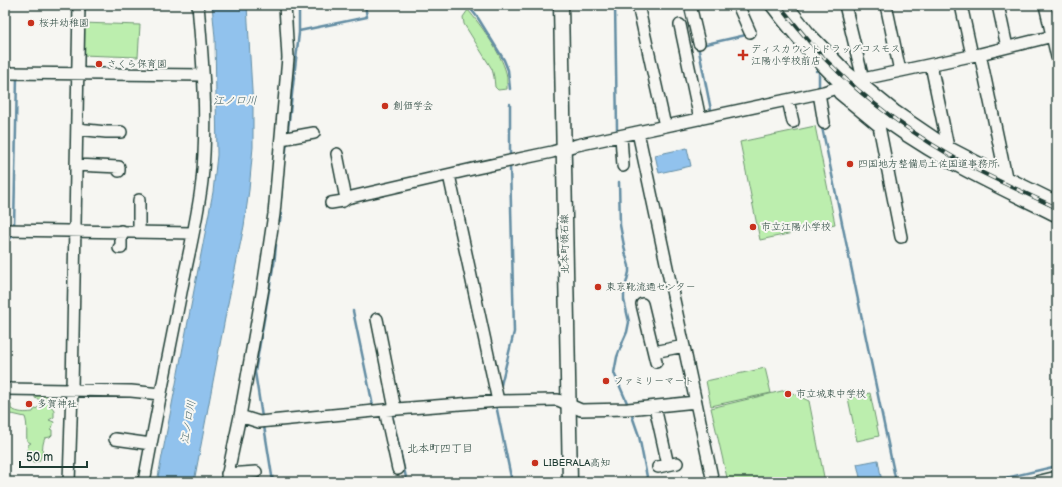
<svg xmlns="http://www.w3.org/2000/svg" width="1062" height="487" viewBox="0 0 1062 487" font-family="'Balsamiq Sans','Klee One',sans-serif">
	<style>
		.green { fill: #bceeae; stroke: #6e9671 }
		.water { fill: #91c2ed; stroke: #638da3 }
		.lines { fill: none; stroke-linecap: round; stroke-linejoin: round }
		.stream { stroke: #638da3; stroke-width: 2.5 }
		.minor-casing { stroke: #1f3d34; stroke-width: 14 }
		.major-casing { stroke: #1f3d34; stroke-width: 17 }
		.minor { stroke: #f6f6f2; stroke-width: 11 }
		.major { stroke: #f6f6f2; stroke-width: 14 }
		.rail-casing { stroke: #1f3d34; stroke-width: 4 }
		.rail { stroke: #f6f6f2; stroke-width: 2.5; stroke-dasharray: 8; stroke-linecap: butt }
		.poi-dot { fill: #c8321e; stroke: #f6f6f2; stroke-width: 1.5 }
		.labels { text-anchor: middle; dominant-baseline: central; stroke-width: 4; stroke-linejoin: round; paint-order: stroke }
		.poi-label { font-size: 10px; fill: #1f3d34; stroke: #f6f6f2; text-anchor: start }
		.street-label { font-size: 10px; fill: #1f3d34; stroke: #f6f6f2 }
		.water-label { font-size: 11px; font-style: italic; fill: #3c5e62; stroke: #f6f6f2 }
		.neighbourhood-label { font-size: 11px; fill: #1f3d34; stroke: #f6f6f2 }
	</style>
	<rect width="100%" height="100%" fill="#f6f6f2"/>
	<filter id="ink" filterUnits="userSpaceOnUse"><feTurbulence type="fractalNoise" baseFrequency=".025" numOctaves="2"/><feDisplacementMap in="SourceGraphic" scale="8" xChannelSelector="R" yChannelSelector="G"/><feConvolveMatrix kernelMatrix="1 2 1 2 8 2 1 2 1" color-interpolation-filters="sRGB"/></filter>
	<g filter="url(#ink)">
		<path class="green" d="M468,10C481,25 504,57 507,77C507,81 507,85 507,89L498,90L495,87L494,77L492,69L464,24L463,17Z
			M82,23L140,25L138,57L81,55Z
			M815,126L835,224L760,240L740,142Z
			M765,368L771,393L711,406L706,381Z
			M786,390L809,401L825,482H728L711,408Z
			M870,393L879,436L857,441L848,398Z
			M51,394L52,402L50,406H51L54,410V417L49,420L54,422L52,428L50,429L52,430V435L50,437L45,438C41,446 44,454 39,461L33,462L26,456L28,445L31,443L27,441C26,433 28,425 25,417L12,414L5,417V396L11,405V409C19,413 24,413 33,412L34,410L42,405V401L38,399L35,398V396L38,395Z"/>
		<path class="water" d="M212,5H247L253,108V147L249,190L244,226L226,313L194,482H157L213,192L217,155L215,38Z
			M687,148L691,166L659,173L655,155Z
			M878,460L882,482H861L857,464Z"/>
		<g class="lines">
			<path class="stream" d="M615,5L617,129
				M470,8L478,18L504,60L508,70L510,89
				M299,31L367,17L365,5
				M702,45L746,35
				M698,46L711,110
				M816,71H819V86
				M510,104V156
				M822,127L896,482
				M288,129L299,33V5
				M285,157L287,142
				M619,182L620,225L626,256L629,266V272L624,292V300L629,322L627,332L623,341L617,357L614,373L628,405
				M281,198L282,187
				M280,221L281,214
				M14,227L17,76
				M5,240L14,236V233
				M353,311L373,406
				M500,389L514,332L510,165
				M496,405L512,482
				M631,413L639,436L648,482
				M392,415L407,482
				M262,417L255,372L273,267L274,265L276,245
				M264,426L273,482
				M989,482L1057,466"/>
			<defs>
				<path id="minor" d="M638,5L665,126
					M690,5L699,43
					M738,5L750,32
					M771,5C799,42 831,78 867,107C924,153 991,184 1057,216
					M787,5L809,33L847,72L895,111L948,147L1006,177L1057,202
					M845,5L863,79
					M886,5L900,71
					M961,5L972,55
					M998,5L1007,47
					M1045,5L1057,57
					M680,25L700,119
					M980,54L1006,177
					M931,65L948,147
					M5,73L203,75
					M839,88V93L879,126L901,237
					M819,93L824,123
					M788,100L793,122
					M77,129L106,132H121
					M638,132L713,482
					M621,136L623,166
					M281,139L314,133
					M337,154L345,194L347,198
					M76,165L119,167V171
					M449,175L498,401
					M331,203L343,201L347,198L477,168L552,152L577,145L824,92L863,79L980,54L1053,36
					M5,230L193,233
					M139,232V200
					M119,248H121V231
					M642,304L656,362
					M377,319L395,409
					M654,352L684,346
					M5,389L131,391L160,394
					M655,407L668,465
					M385,410L398,469
					M240,416L259,422L385,410L498,401L554,400H558L581,410L628,409L696,402
					M115,439L151,444
					M658,467L677,463
					M227,474L256,472
					M69,482L72,390L79,5
					M144,482C156,415 170,349 183,282C190,249 198,215 202,181C208,122 203,63 198,5
					M226,482L240,416L263,288L274,214L288,58L285,5
					M1036,482L1057,477"/>
				<path id="major" d="M561,5L570,482"/>
			</defs>
			<use href="#minor" class="minor-casing"/>
			<use href="#major" class="major-casing"/>
			<use href="#minor" class="minor"/>
			<use href="#major" class="major"/>
			<defs>
				<path id="rail" d="M779,5C794,23 808,41 824,58C868,103 920,140 975,169C1002,183 1030,195 1057,208"/>
			</defs>
			<use href="#rail" class="rail-casing"/>
			<use href="#rail" class="rail"/>
		</g>
	</g>
	<g class="poi-dot">
		<circle cx="31" cy="23" r="4"/>
		<path d="M741 49h4v4h4v4h-4v4h-4v-4h-4v-4h4z"/>
		<circle cx="99" cy="64" r="4"/>
		<circle cx="385" cy="106" r="4"/>
		<circle cx="850" cy="164" r="4"/>
		<circle cx="753" cy="227" r="4"/>
		<circle cx="598" cy="287" r="4"/>
		<circle cx="606" cy="381" r="4"/>
		<circle cx="788" cy="394" r="4"/>
		<circle cx="29" cy="404" r="4"/>
		<circle cx="535" cy="463" r="4"/>
	</g>
	<g class="labels">
		<g class="poi-label">
			<text x="39" y="23">桜井幼稚園</text>
			<text x="751" y="49">ディスカウントドラッグコスモス<tspan x="751" dy="12">江陽小学校前店</tspan></text>
			<text x="107" y="64">さくら保育園</text>
			<text x="393" y="106">創価学会</text>
			<text x="858" y="164">四国地方整備局土佐国道事務所</text>
			<text x="761" y="227">市立江陽小学校</text>
			<text x="606" y="287">東京靴流通センター</text>
			<text x="614" y="381">ファミリーマート</text>
			<text x="796" y="394">市立城東中学校</text>
			<text x="37" y="404">多賀神社</text>
			<text x="543" y="463">LIBERALA高知</text>
		</g>
		<g class="street-label">
			<text transform="translate(565 244) rotate(-91)">北本町領石線</text>
		</g>
		<g class="water-label">
			<text x="235" y="100">江ノ口川</text>
			<text transform="translate(188 422) rotate(-80)">江ノ口川</text>
		</g>
		<g class="neighbourhood-label">
			<text x="440" y="448">北本町四丁目</text>
		</g>
	</g>
	<rect width="1062" height="487" fill="none" stroke="#f6f6f2" stroke-width="20"/>
	<rect x="10" y="10" width="1042" height="467" fill="none" stroke="#1f3d34" stroke-width="1.5" filter="url(#ink)"/>
	<path d="M20 461v6h67v-6" fill="none" stroke="#1f3d34" stroke-width="2"/>
	<text x="26" y="461" font-size="12" fill="#1f3d34" stroke="#f6f6f2" stroke-width="3" paint-order="stroke">50 m</text>
</svg>
